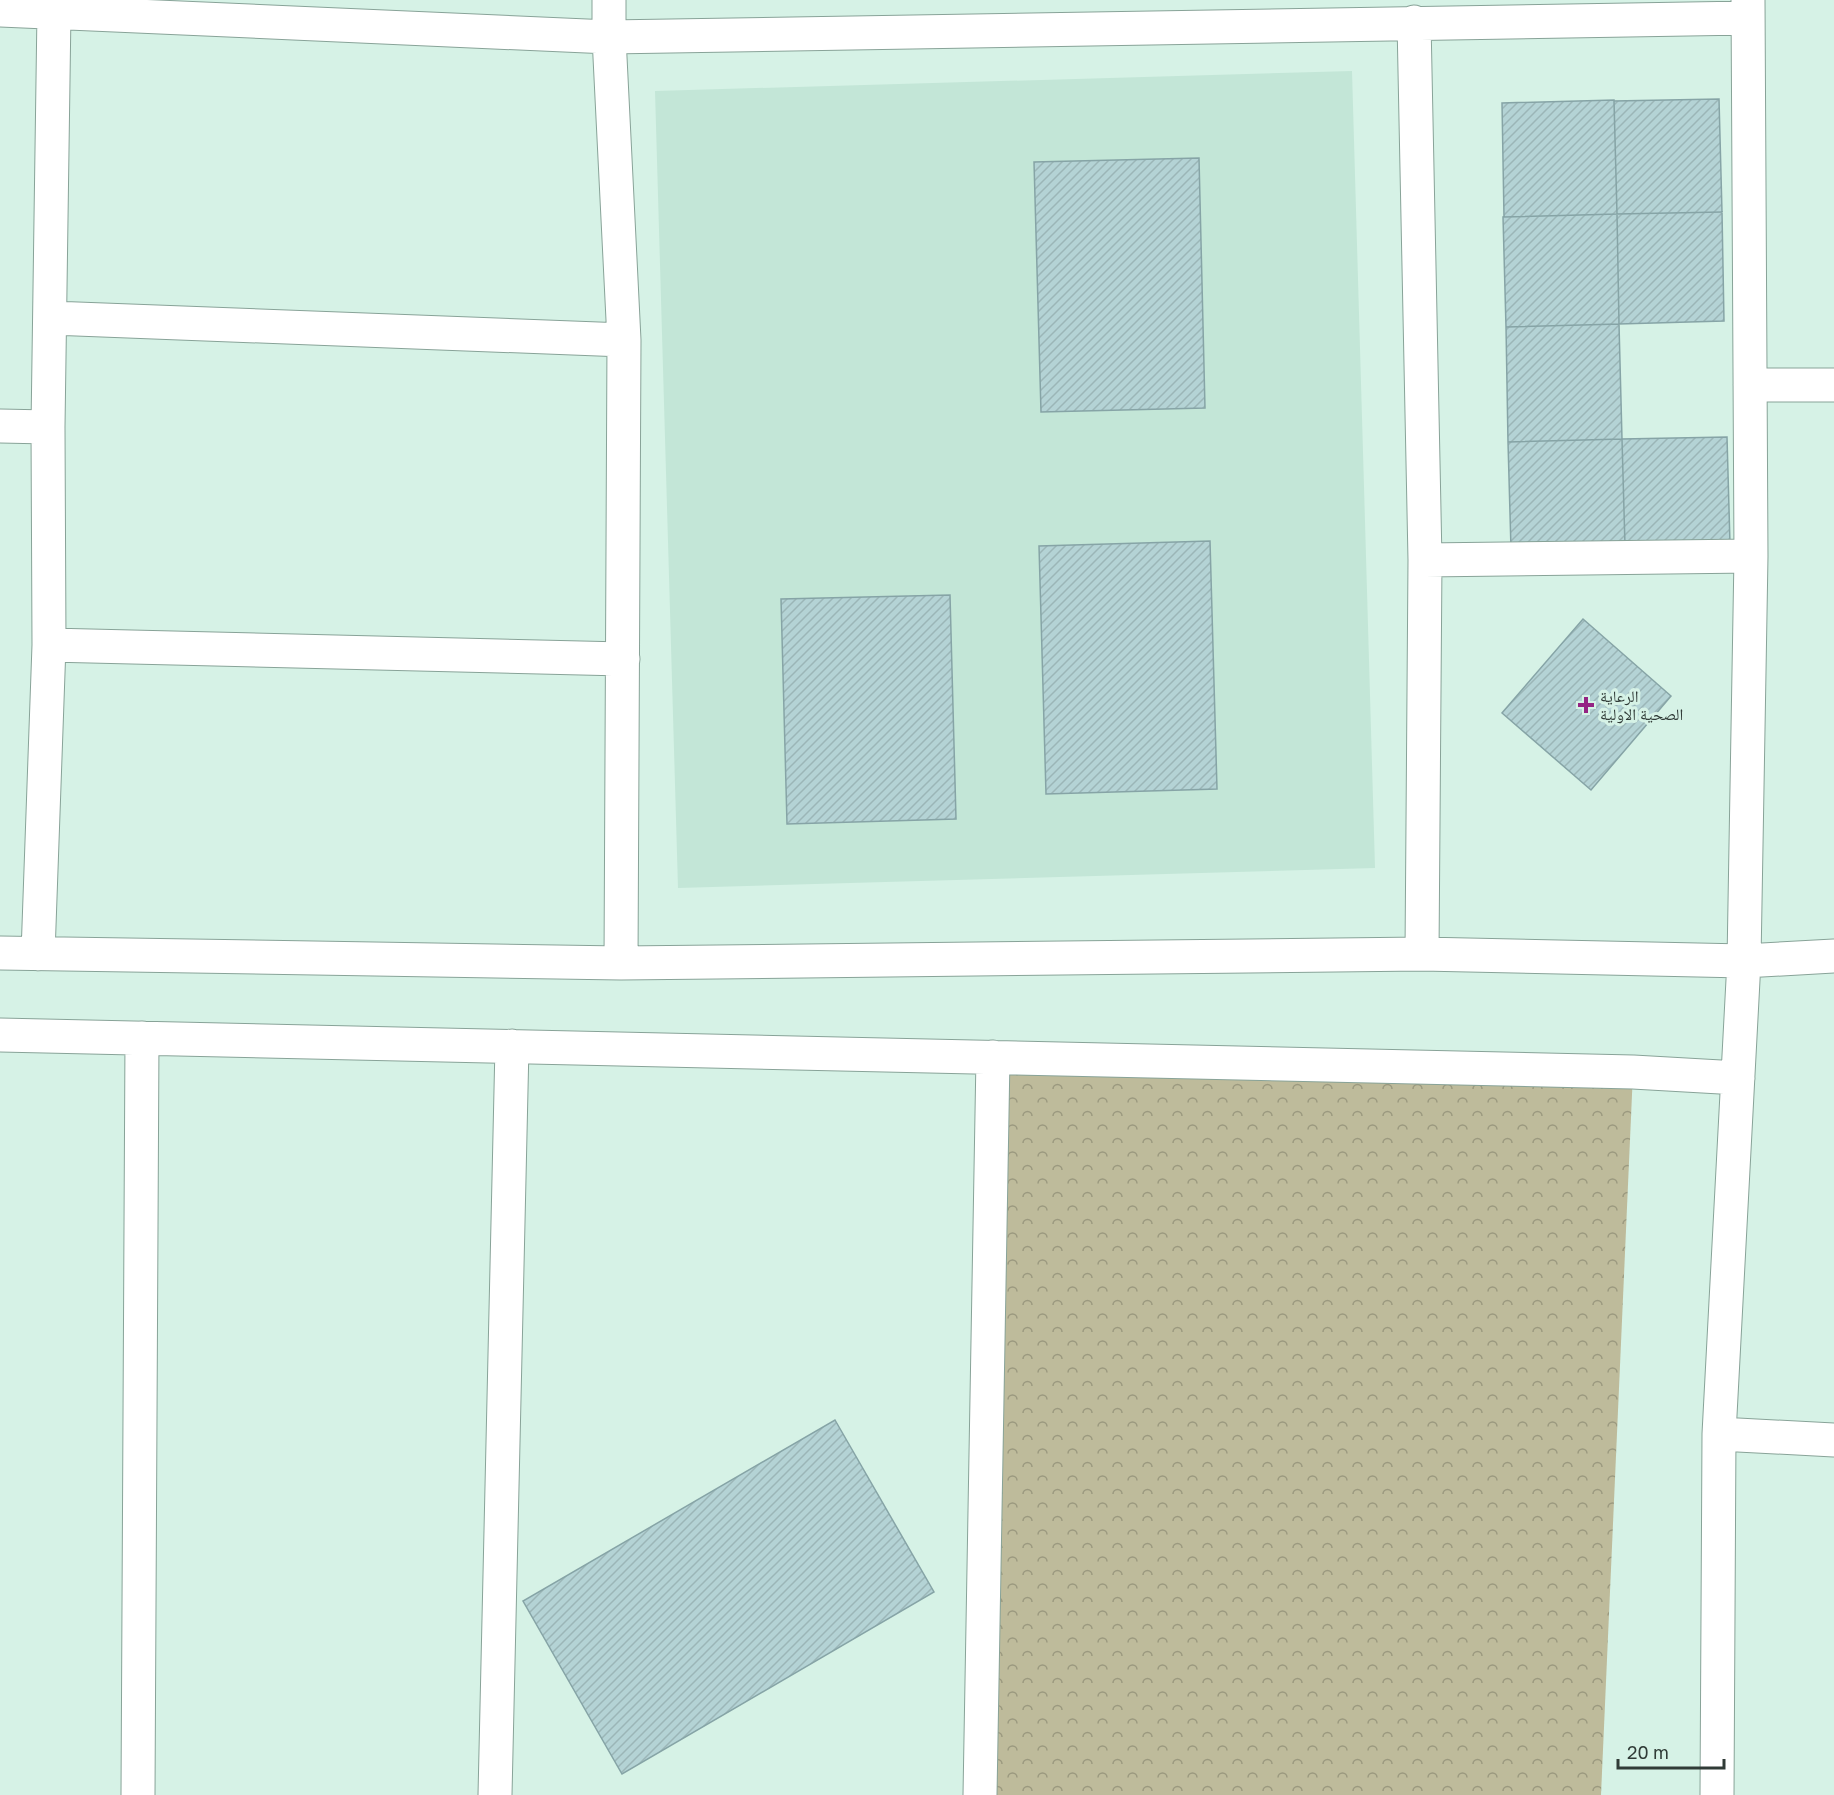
<svg xmlns="http://www.w3.org/2000/svg" width="1834" height="1795" viewBox="0 0 1834 1795" font-family="'Golos Text','Noto Naskh Arabic',sans-serif">
	<style>
		.built { fill: #c3e6d7 }
		.forest { fill: url(#forest-crowns) }
		.building { fill: url(#building-hatch); stroke: #86a4a6; stroke-width: 1.5 }
		.lines { fill: none; stroke-linecap: round; stroke-linejoin: round }
		.street-casing { stroke: #88a398; stroke-width: 35 }
		.street { stroke: #fff; stroke-width: 33 }
		.poi-dot { fill: #942383; stroke: #d6f2e6; stroke-width: 2 }
		.labels { text-anchor: middle; dominant-baseline: central; stroke-width: 6; stroke-linejoin: round; paint-order: stroke }
		.poi-label { font-size: 16px; fill: #303b37; stroke: #d6f2e6; text-anchor: start }
	</style>
	<defs>
		<pattern id="forest-crowns" width="20" height="18" patternUnits="userSpaceOnUse" patternTransform="scale(1.5)"><rect width="20" height="18" fill="#bebb9b"/><path d="M2 6a3 3 0 1 1 6 0M12 15a3 3 0 1 1 6 0" fill="none" stroke="#9b997f"/></pattern>
		<pattern id="building-hatch" width="6" height="6" patternUnits="userSpaceOnUse" patternTransform="scale(1.5)"><rect width="6" height="6" fill="#b4d3d5"/><path d="M-1 1l2-2M0 6l6-6M5 7l2-2" fill="none" stroke="#9bb6b7"/></pattern>
	</defs>
	<rect width="100%" height="100%" fill="#d6f2e6"/>
	<path class="built" d="M1352,71L1375,868L678,888L655,91Z"/>
	<path class="forest" d="M993,1057L1633,1072L1601,1795H980Z"/>
	<path class="building" d="M1719,99L1722,212L1617,214L1614,101Z
		M1614,100L1617,214L1504,217L1502,103Z
		M1199,158L1205,408L1041,412L1034,162Z
		M1722,212L1724,321L1619,324L1617,214Z
		M1617,214L1619,324L1506,327L1503,217Z
		M1619,324L1622,439L1508,442L1506,327Z
		M1727,437L1730,544L1625,546L1622,439Z
		M1622,439L1625,546L1511,549L1508,442Z
		M1210,541L1217,789L1046,794L1039,546Z
		M950,595L956,819L787,824L781,599Z
		M1583,619L1671,696L1591,790L1502,713Z
		M835,1420L934,1592L622,1774L523,1601Z"/>
	<g class="lines">
		<defs>
			<path id="street" d="M609,0V37L624,340L621,963
				M0,10L609,37L1748,18
				M1414,22L1425,560L1422,954
				M51,318L624,340
				M1750,385H1834
				M0,426L48,427
				M1425,560L1751,556
				M49,645L623,659
				M0,953L621,963L1422,954L1744,961L1834,956
				M38,954L49,645L48,427L54,11
				M0,1035L1633,1072L1738,1078
				M1719,1434L1834,1440
				M138,1795L142,1038
				M495,1795L512,1046
				M980,1795L993,1057
				M1717,1795L1719,1434L1744,961L1751,556L1748,0"/>
		</defs>
		<use href="#street" class="street-casing"/>
		<use href="#street" class="street"/>
	</g>
	<path class="poi-dot" d="M1583 696h6v6h6v6h-6v6h-6v-6h-6v-6h6z"/>
	<g class="labels">
		<g class="poi-label">
			<text x="1600" y="696">الرعاية<tspan x="1600" dy="18">الصحية الاولية</tspan></text>
		</g>
	</g>
	<path d="M1618 1759v9h106v-9" fill="none" stroke="#303b37" stroke-width="3"/>
	<text x="1627" y="1759" font-size="18" fill="#303b37" stroke="#d6f2e6" stroke-width="4.5" paint-order="stroke">20 m</text>
</svg>
